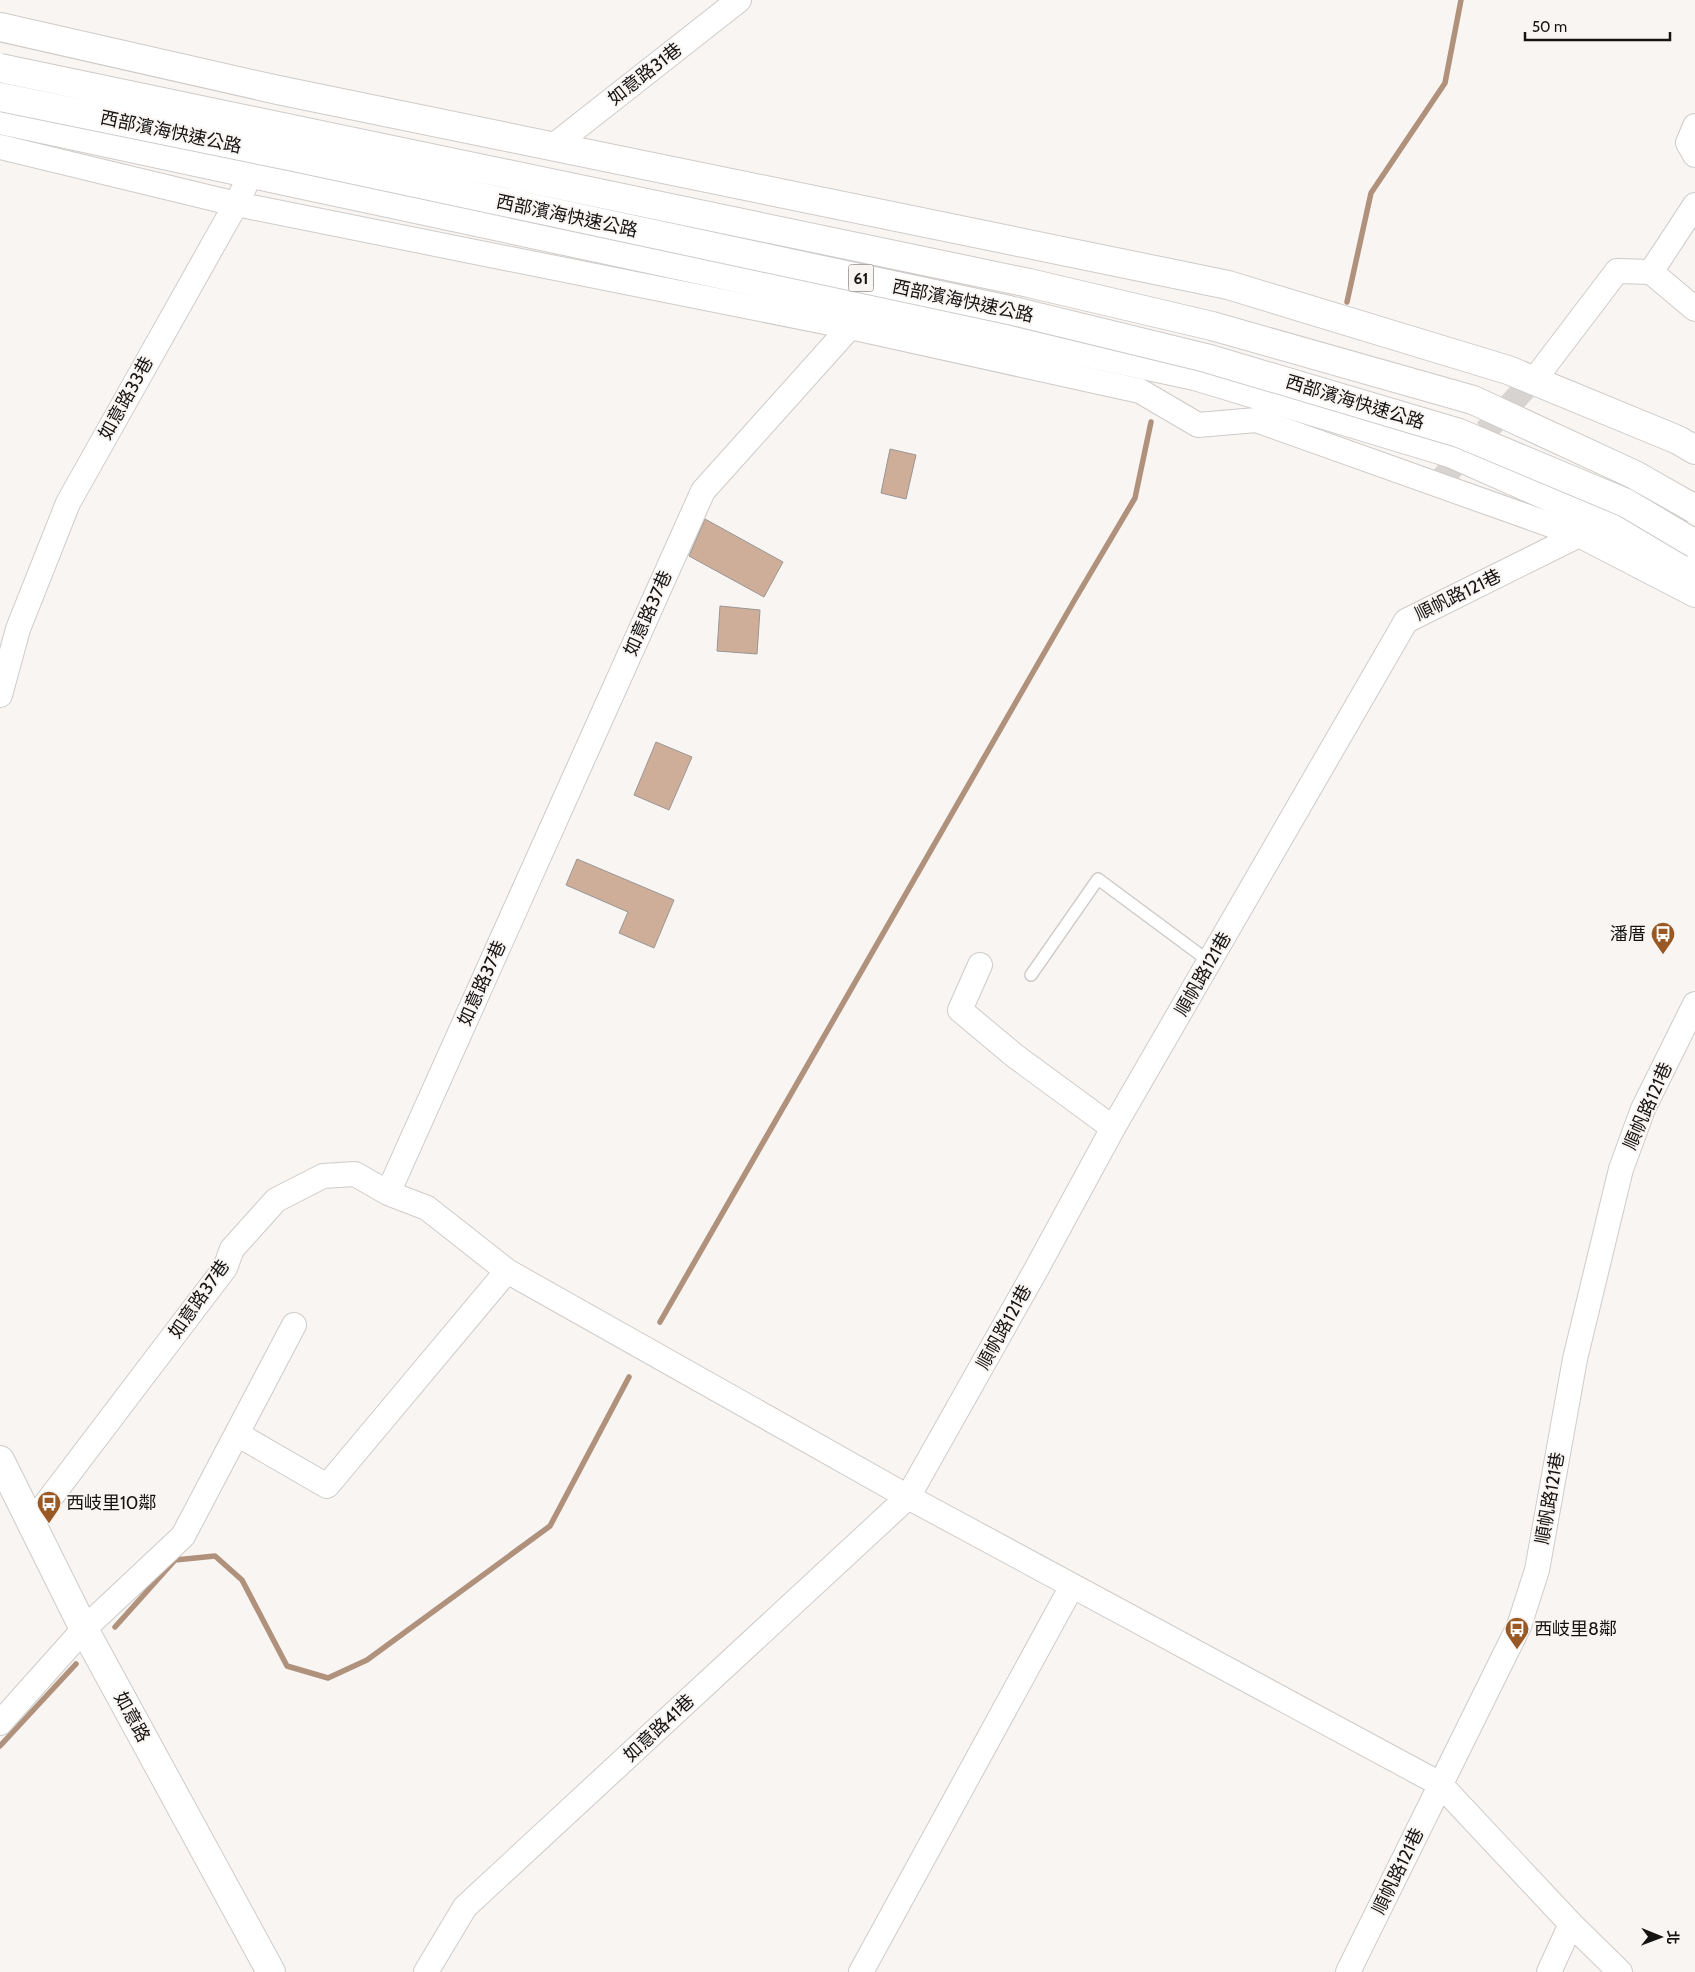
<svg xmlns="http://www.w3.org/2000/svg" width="1695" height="1972" viewBox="0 0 1695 1972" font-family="Cabin,'Noto Sans TC',sans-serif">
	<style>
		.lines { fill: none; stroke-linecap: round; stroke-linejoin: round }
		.stream { stroke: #b0917c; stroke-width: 5.5 }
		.building { fill: #ceae98; stroke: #999694 }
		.street-tunnel { stroke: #d6d3d1; stroke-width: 24; stroke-dasharray: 24 12; stroke-linecap: butt }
		.lane-casing { stroke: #cecbc9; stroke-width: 14 }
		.street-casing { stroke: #cecbc9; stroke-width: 26 }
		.secondary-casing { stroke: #cecbc9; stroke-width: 30 }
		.lane { stroke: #fff; stroke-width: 11 }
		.street { stroke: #fff; stroke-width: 24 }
		.secondary { stroke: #fff; stroke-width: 28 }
		.highway-bridge-casing { stroke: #cecbc9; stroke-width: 30; stroke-linecap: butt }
		.highway-bridge { stroke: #fff; stroke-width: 28 }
		.labels { text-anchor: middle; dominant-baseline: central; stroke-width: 4; stroke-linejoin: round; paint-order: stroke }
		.shield { fill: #f8f5f3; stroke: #595856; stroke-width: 1 }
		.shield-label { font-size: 16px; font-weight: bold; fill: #151413 }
		.street-label { font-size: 18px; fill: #151413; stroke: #f8f5f3 }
		.poi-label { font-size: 18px; fill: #151413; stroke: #f8f5f3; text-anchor: start }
	</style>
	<rect width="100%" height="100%" fill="#f8f5f3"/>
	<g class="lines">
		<path class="stream" d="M1347,302L1371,193L1445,83L1461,0
			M660,1322L1074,601L1135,498L1151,422
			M115,1627L175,1560L215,1556L242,1580L287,1666L328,1678L367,1660L550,1526L629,1377
			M0,1746L76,1664"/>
	</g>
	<path class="building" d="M890,449L916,455L906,499L881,493Z
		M705,519L783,562L764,597L689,556Z
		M720,606L760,610L757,654L717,651Z
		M656,742L692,757L669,810L634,795Z
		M577,859L674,900L654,948L619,933L628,912L566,885Z"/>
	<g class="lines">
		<path class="street-tunnel" d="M1437,484L1541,371"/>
		<defs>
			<path id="lane" d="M1031,975L1098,879L1210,962"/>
			<path id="street" d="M1695,126L1688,143L1695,155
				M0,147L236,204L850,327L1140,391L1198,425L1256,420L1579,535L1695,595
				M552,147L739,0
				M1651,272L1695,205
				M1541,371L1617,271L1651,272L1695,309
				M0,695L18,629L68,503L236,204L251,174
				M980,965L960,1010L1015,1056L1113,1128
				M388,1193L427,1208L507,1271L908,1497L1440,1784L1571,1924L1620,1972
				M237,1434L327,1486L507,1271
				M32,1522L225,1268L232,1249L276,1200L323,1176L355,1174L388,1193L703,491L850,327
				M0,1723L84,1629L183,1536L294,1325
				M426,1972L465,1907L908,1497L1037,1268L1113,1128L1406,621L1579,535
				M861,1972L1072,1586
				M1348,1972L1519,1626L1537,1570L1575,1359L1621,1169L1643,1109L1695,1004
				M1549,1972L1571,1924"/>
			<path id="secondary" d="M0,27L278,90L1228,285L1508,370L1678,440L1695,450
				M0,120L1195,376L1450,453L1613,525L1695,572
				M0,1460L84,1629L271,1972"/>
		</defs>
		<use href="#lane" class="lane-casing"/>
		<use href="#street" class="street-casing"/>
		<use href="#secondary" class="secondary-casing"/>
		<use href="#lane" class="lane"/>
		<use href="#street" class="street"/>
		<use href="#secondary" class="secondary"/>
		<defs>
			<path id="highway-bridge" d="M0,68L1029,283L1212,326L1473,400L1635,475L1695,509
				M0,97L294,157L1009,310L1206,358L1459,433L1626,503L1695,544"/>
		</defs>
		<use href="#highway-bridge" class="highway-bridge-casing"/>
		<use href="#highway-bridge" class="highway-bridge"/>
	</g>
	<defs>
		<symbol id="bus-pin" viewBox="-11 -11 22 30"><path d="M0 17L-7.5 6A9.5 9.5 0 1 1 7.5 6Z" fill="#9a5924" stroke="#f8f5f3"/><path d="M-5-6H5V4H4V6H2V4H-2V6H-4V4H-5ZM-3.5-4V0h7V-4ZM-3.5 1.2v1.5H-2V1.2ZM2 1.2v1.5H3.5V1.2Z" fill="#fff"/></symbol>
	</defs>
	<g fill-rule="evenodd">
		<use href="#bus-pin" x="1649" y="920" width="28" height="38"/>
		<use href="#bus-pin" x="35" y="1489" width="28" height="38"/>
		<use href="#bus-pin" x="1503" y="1615" width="28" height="38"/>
	</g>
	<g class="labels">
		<rect class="shield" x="848.5" y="264.5" width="25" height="27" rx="4"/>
		<g class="shield-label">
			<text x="861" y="278">61</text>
		</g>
		<g class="street-label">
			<text transform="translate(645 74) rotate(-38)">如意路31巷</text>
			<text transform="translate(171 132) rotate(12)">西部濱海快速公路</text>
			<text transform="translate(567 216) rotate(12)">西部濱海快速公路</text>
			<text transform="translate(963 301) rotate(12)">西部濱海快速公路</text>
			<text transform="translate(126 398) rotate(-61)">如意路33巷</text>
			<text transform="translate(1355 402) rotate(17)">西部濱海快速公路</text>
			<text transform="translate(1458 595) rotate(-26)">順帆路121巷</text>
			<text transform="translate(648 613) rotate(-66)">如意路37巷</text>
			<text transform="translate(1203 974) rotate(-60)">順帆路121巷</text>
			<text transform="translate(482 983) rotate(-66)">如意路37巷</text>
			<text transform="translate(1648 1106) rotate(-66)">順帆路121巷</text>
			<text transform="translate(199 1299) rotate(-55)">如意路37巷</text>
			<text transform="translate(1004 1327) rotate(-61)">順帆路121巷</text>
			<text transform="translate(1550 1498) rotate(-80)">順帆路121巷</text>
			<text transform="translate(132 1717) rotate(61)">如意路</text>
			<text transform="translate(659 1728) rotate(-43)">如意路41巷</text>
			<text transform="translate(1398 1871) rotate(-64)">順帆路121巷</text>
		</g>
		<g class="poi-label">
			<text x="1646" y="934" text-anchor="end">潘厝</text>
			<text x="66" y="1503">西岐里10鄰</text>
			<text x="1534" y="1629">西岐里8鄰</text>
		</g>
	</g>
	<g transform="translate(1660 1937) rotate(91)" stroke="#f8f5f3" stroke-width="4" paint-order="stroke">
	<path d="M0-4L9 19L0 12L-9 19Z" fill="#151413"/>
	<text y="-8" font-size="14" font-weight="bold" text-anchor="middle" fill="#151413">北</text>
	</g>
	<path d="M1525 32v8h145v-8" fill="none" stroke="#151413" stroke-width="2.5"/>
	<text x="1532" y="32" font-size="15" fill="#151413" stroke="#f8f5f3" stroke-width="4" paint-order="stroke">50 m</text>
</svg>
